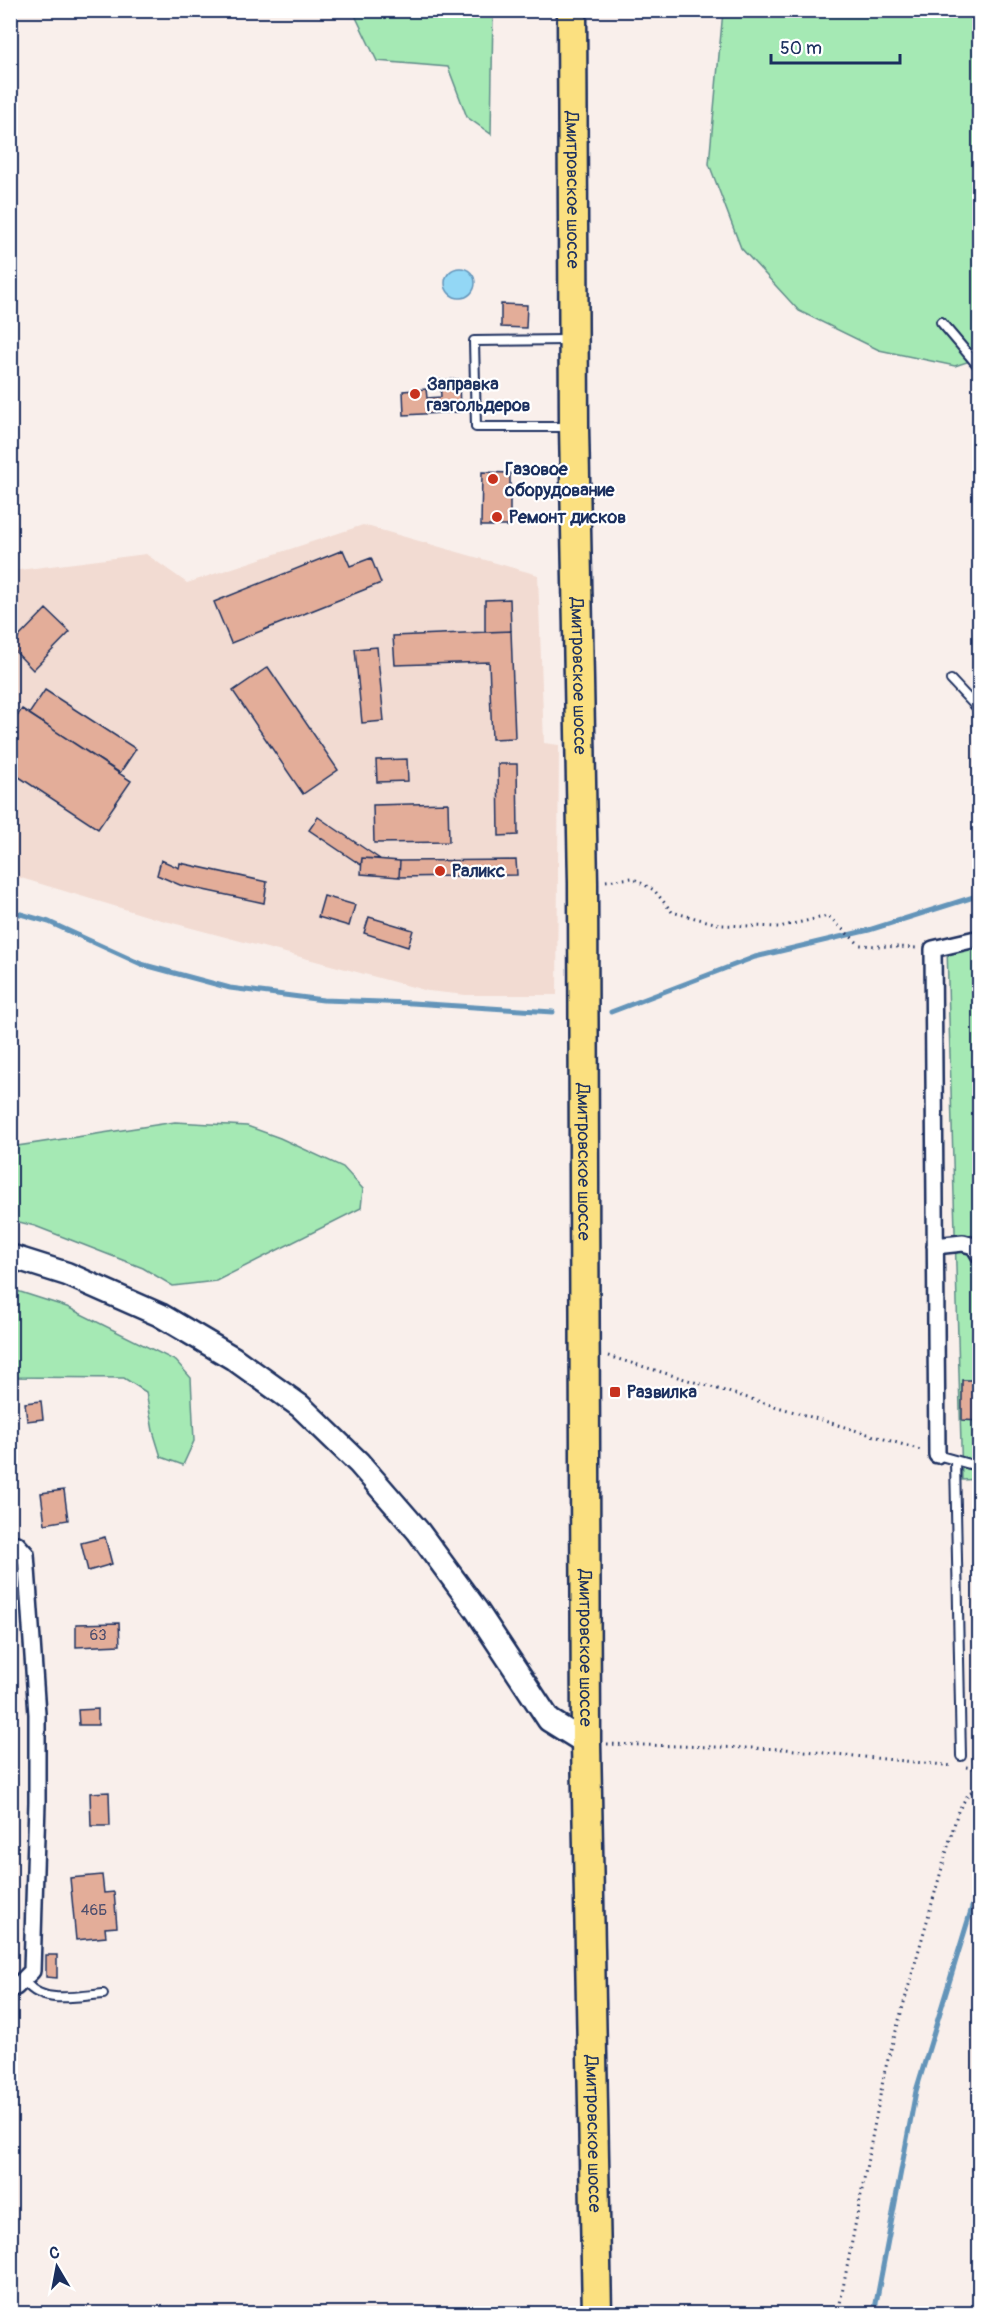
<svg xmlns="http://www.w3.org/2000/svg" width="990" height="2324" viewBox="0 0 990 2324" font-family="Pangolin,sans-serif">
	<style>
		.built { fill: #f2dbd2 }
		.green { fill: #a5e9b4; stroke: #608c89; stroke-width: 1.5 }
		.water { fill: #93d7f5; stroke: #6394b9; stroke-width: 1.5 }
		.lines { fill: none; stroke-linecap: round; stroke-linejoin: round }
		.stream { stroke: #6394b9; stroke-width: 5 }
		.building { fill: #e3ad99; stroke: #1b2f5e; stroke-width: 1.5 }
		.lane-casing { stroke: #1b2f5e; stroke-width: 12 }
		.street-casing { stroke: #1b2f5e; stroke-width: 20 }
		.secondary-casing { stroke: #1b2f5e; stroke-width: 27 }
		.highway-casing { stroke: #1b2f5e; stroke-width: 33 }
		.path { stroke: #1b2f5e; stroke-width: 3; stroke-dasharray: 1.5 4.5; stroke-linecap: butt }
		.lane { stroke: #fff; stroke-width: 8 }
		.street { stroke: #fff; stroke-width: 15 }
		.secondary { stroke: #fff; stroke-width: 22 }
		.highway { stroke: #fbe080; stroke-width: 28 }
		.poi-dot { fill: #c8321e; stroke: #fff; stroke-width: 2 }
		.labels { text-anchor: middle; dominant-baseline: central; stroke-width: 4.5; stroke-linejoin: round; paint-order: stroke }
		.number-label { font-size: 15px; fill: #4d4e6d }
		.street-label { font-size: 18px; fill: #1b2f5e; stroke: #fff }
		.poi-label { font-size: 18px; font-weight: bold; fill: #1b2f5e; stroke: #fff; text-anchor: start }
	</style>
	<rect width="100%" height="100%" fill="#f9efeb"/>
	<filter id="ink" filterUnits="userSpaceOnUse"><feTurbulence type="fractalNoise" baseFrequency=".0167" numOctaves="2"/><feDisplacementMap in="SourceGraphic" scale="12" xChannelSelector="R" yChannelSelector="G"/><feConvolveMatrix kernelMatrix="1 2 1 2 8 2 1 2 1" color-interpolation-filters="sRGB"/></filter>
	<g filter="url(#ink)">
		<path class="built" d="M363,525L538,575L544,743L559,745L557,995H466L428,991L154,918L11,875V571L146,554L187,583Z"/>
		<path class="green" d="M353,11H493L491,134L467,117L448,67L377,61Z
			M723,11H979V358L955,366L879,350L799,311L741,248L709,164Z
			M979,937L980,1479L962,1480L947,947Z
			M175,1122L247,1126L280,1138L343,1167L363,1189L361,1208L216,1281L173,1286L143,1268L35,1226L11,1220V1147Z
			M11,1289L67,1307L176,1361L191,1378L194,1441L183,1465L161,1457L153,1431L146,1392L124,1378L11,1377Z"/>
		<path class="water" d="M445 283a15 15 0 1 1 30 0a15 15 0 1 1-30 0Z"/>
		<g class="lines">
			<path class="stream" d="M10,911L49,922L141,964L230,988L323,1000L412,1003L553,1012
				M611,1012L755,957L869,930L980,895
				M874,2314L916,2091L980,1881"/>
		</g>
		<path class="building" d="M501,304L527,305L526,328L501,327Z
			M459,379L460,412L404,415L403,391L426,389L427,398L441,397L440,380Z
			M482,472L510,473V526H481Z
			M343,550L350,566L371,558L381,583L231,643L214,602Z
			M510,599L511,631L485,632V600Z
			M46,609L70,632L33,670L10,646Z
			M511,631L515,738L492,739L489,662L395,665L393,636Z
			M377,647L384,721L362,723L355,649Z
			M268,667L338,770L303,794L233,691Z
			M45,690L136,749L120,773L29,714Z
			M22,709L131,781L98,829L10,771V726Z
			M407,759L408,781L377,782L376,760Z
			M498,764H517L518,835L499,836Z
			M448,803L449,842L374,843L373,805Z
			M318,817L380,859L362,858L361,865L309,830Z
			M362,858L400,861L399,877L361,874Z
			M161,860L179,868L180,863L267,882L264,903L180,885L157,875Z
			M516,860L517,875L399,877L400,861Z
			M324,896L355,905L349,926L318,917Z
			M369,917L413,930L408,947L364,933Z
			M962,1380H980V1421L962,1420Z
			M41,1401L43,1419L27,1421L25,1403Z
			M64,1490L68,1520L45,1524L41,1493Z
			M105,1537L112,1564L88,1571L81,1543Z
			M10,1618H14V1661H10Z
			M119,1623L120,1645L76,1647V1624Z
			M98,1709V1725H79L78,1710Z
			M109,1792L110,1826H91L90,1793Z
			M102,1875L104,1893L114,1892L117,1927L105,1928L106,1937L76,1940L70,1878Z
			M10,1917H16L17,1938H10Z
			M46,1955H57V1978L46,1977Z"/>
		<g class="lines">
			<defs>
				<path id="lane" d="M941,322L980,368
					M567,340L474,341L476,427H569
					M951,680L980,711
					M937,1455L980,1467
					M955,1460L961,1756
					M24,1979C38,2006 78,1996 103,1994"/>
				<path id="street" d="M935,1246L963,1243L974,1246L980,1256
					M937,1455L933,949L980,938
					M10,1544H17L26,1554L37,1714V1802L32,1971L16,1987L10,1989"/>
				<path id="secondary" d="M10,1256L67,1274L160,1315L233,1358L300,1406L359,1463L418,1531L477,1611L549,1720L586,1743"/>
				<g id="highway">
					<path id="s1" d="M572,10L574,427L583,883L586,1743L597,2314"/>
				</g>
			</defs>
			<use href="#lane" class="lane-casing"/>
			<use href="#street" class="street-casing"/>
			<use href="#secondary" class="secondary-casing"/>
			<use href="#highway" class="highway-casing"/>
			<path class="path" d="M606,881L632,878L654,890L672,912L722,925L779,927L828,916L860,945L917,948
				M608,1356L921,1450
				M607,1744L785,1749L954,1766
				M966,1767L980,1769
				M838,2314L885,2070L958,1811L969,1793L980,1787"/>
			<use href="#lane" class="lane"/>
			<use href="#street" class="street"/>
			<use href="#secondary" class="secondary"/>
			<use href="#highway" class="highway"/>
		</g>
	</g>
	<g class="poi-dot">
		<circle cx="415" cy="394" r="6"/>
		<circle cx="493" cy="479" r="6"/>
		<circle cx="497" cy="517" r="6"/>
		<circle cx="440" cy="871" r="6"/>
		<rect x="609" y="1386" width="12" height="12" rx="3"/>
	</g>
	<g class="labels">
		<g class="number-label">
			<text x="98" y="1635">63</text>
			<text x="94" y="1910">46Б</text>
		</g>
		<g class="street-label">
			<text stroke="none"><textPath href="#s1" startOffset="180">Дмитровское шоссе</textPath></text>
			<text stroke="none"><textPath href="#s1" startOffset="666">Дмитровское шоссе</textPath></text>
			<text stroke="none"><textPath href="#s1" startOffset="1152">Дмитровское шоссе</textPath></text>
			<text stroke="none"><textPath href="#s1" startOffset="1638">Дмитровское шоссе</textPath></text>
			<text stroke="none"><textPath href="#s1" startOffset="2124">Дмитровское шоссе</textPath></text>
		</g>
		<g class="poi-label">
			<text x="427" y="384">Заправка<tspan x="427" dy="21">газгольдеров</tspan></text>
			<text x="505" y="469">Газовое<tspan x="505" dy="21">оборудование</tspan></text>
			<text x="509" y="517">Ремонт дисков</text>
			<text x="452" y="871">Раликс</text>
			<text x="627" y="1392">Развилка</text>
		</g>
	</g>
	<rect width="990" height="2324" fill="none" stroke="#fff" stroke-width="36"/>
	<rect x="18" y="18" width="954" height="2288" fill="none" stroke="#1b2f5e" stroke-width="2" filter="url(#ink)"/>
	<g transform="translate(57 2267) rotate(350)" stroke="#ffffff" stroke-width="4.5" paint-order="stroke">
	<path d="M0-4.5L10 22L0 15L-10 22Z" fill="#1b2f5e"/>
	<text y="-9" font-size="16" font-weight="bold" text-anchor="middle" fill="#1b2f5e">С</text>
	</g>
	<path d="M771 54v9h129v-9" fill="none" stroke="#1b2f5e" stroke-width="3"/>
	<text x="780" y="54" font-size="18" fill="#1b2f5e" stroke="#ffffff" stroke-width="4.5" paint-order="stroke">50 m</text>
</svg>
